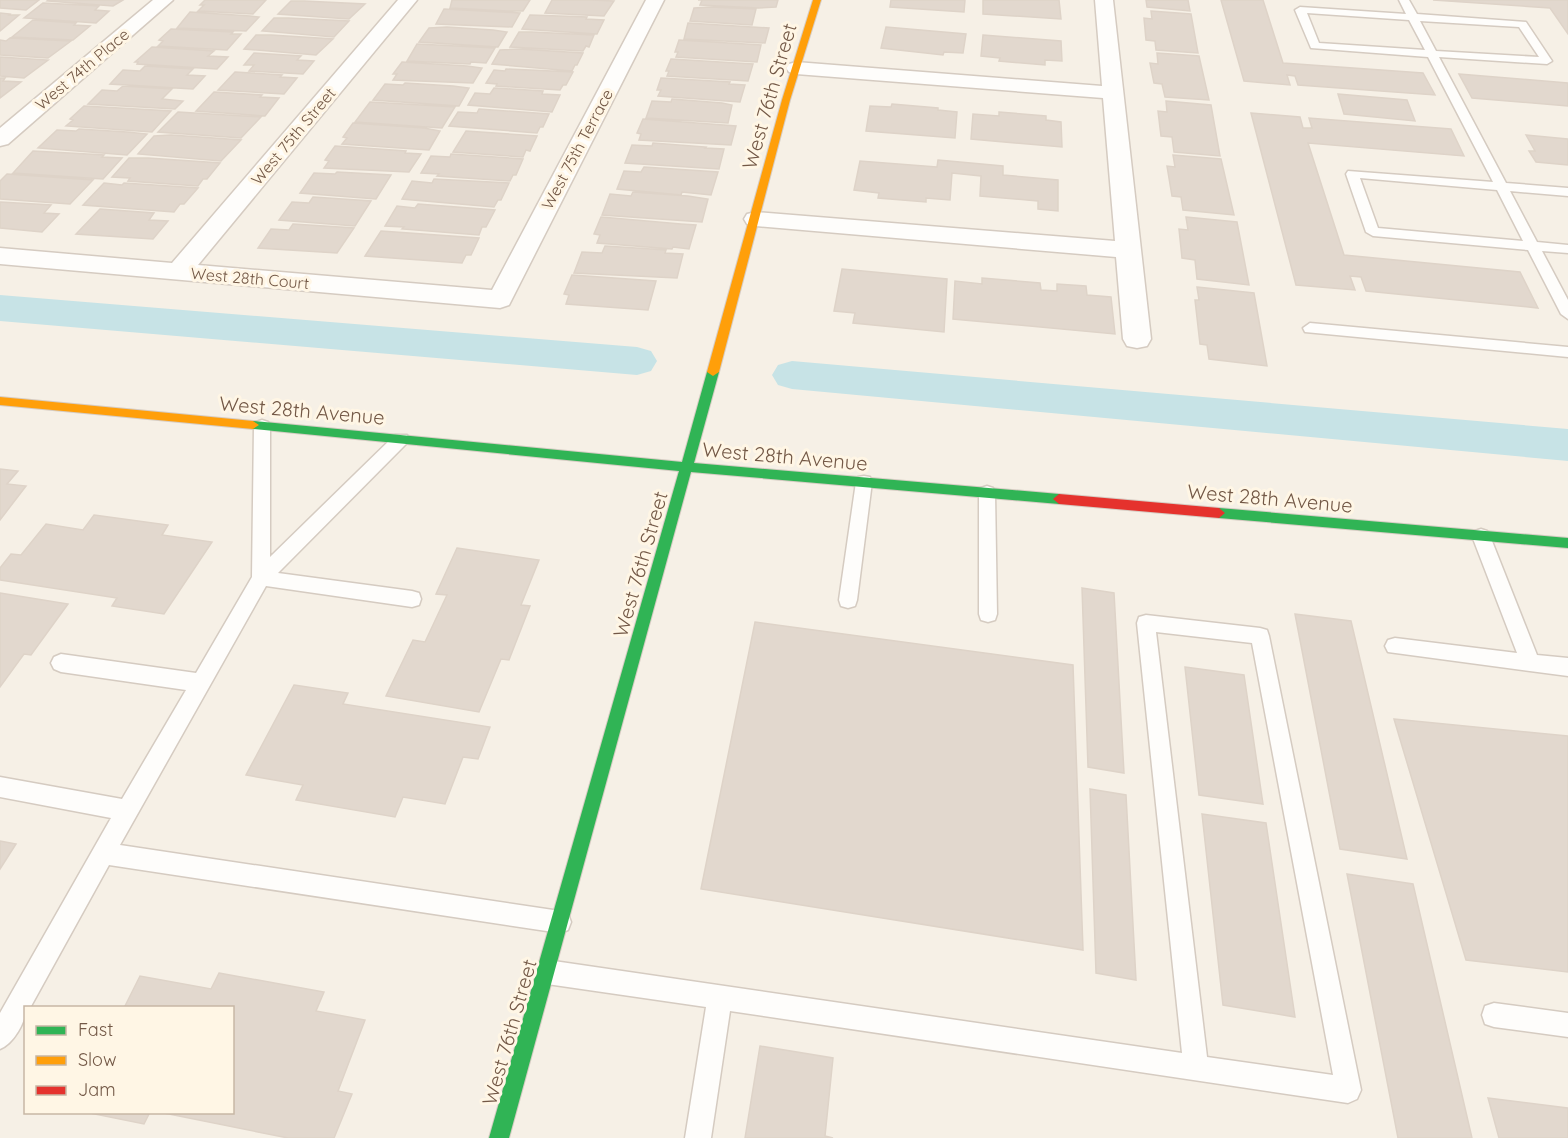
<svg xmlns="http://www.w3.org/2000/svg" width="1568" height="1138" viewBox="0 0 1568 1138" font-family="Quicksand,sans-serif">
	<style>
		.lines { fill: none; stroke-linecap: round; stroke-linejoin: round }
		.canal { fill: #c7e3e6; fill-rule: evenodd }
		.building { fill: #e2d8ce; stroke: #ded3c8; stroke-width: 1.5 }
		.lane-casing { stroke: #d5cbc1; stroke-width: 3 }
		.street-casing { stroke: #d5cbc1; stroke-width: 3 }
		.fast-casing { stroke: #d6ccc3; stroke-width: 2 }
		.slow-casing { stroke: #d6ccc3; stroke-width: 2 }
		.jam-casing { stroke: #d6ccc3; stroke-width: 2 }
		.lane { fill: #fefdfb; fill-rule: evenodd }
		.street { fill: #fefdfb; fill-rule: evenodd }
		.fast { fill: #30b455; fill-rule: evenodd }
		.slow { fill: #ff9f0a; fill-rule: evenodd }
		.jam { fill: #e5322d; fill-rule: evenodd }
		.labels { text-anchor: middle; dominant-baseline: central; stroke-width: 6; stroke-linejoin: round; paint-order: stroke }
		.far-street-label { font-size: 16px; fill: #735846; stroke: #fff6e5 }
		.street-label { font-size: 20px; fill: #735846; stroke: #fff6e5 }
	</style>
	<rect width="100%" height="100%" fill="#f6f0e6"/>
	<g class="lines">
		<path class="canal" d="M0,295L637,347L651,351L657,361L651,371L637,375L0,321Z
			M792,361L1568,429V461L792,389L778,385L772,375L778,365Z"/>
	</g>
	<path class="building" d="M0,0H39L26,10L0,8Z
		M123,0L113,6L47,1L48,0Z
		M205,0H266L253,14L198,11L204,5H200Z
		M452,0H530L523,11H507L450,8Z
		M552,0H592L614,1L604,16L545,13Z
		M698,0H778L776,7L758,8L700,5L702,0Z
		M891,0H965L964,12L890,7Z
		M983,0H1059L1061,19L983,14Z
		M1146,0H1188L1190,11L1147,7Z
		M1221,0H1263L1283,63L1423,73L1435,95L1298,85L1295,76L1287,75L1290,85L1244,81Z
		M1433,0H1568V34L1550,8Z
		M291,1H304L365,4L349,19L278,14Z
		M43,3L99,6L95,10L109,11L96,23L24,18Z
		M711,7L756,9L752,25L690,21L694,8Z
		M444,9L520,13L512,27L436,24Z
		M1151,11L1191,14L1198,53L1156,50L1155,41L1146,40L1144,18L1152,19Z
		M190,12L250,16L259,17L246,31L177,28Z
		M0,13L10,14L9,15H19L0,31Z
		M530,15L587,17L586,19L604,20L597,34L522,29Z
		M274,18H288L349,21L334,37L262,31Z
		M33,20L76,23L74,25L90,26L73,40L12,37Z
		M688,23L769,28L765,43L684,39Z
		M447,27L493,30L507,32L498,47L419,42L429,28Z
		M886,27L966,34L963,53L944,52L943,55L881,48Z
		M171,29L233,32L231,34H241L227,50L158,46L163,41L159,40Z
		M519,32H531L594,35L589,47L586,46L583,51L510,47Z
		M256,35H271L333,39L316,55L244,49Z
		M983,35L1061,41L1062,61L1045,60V65L999,61L1000,58L981,56Z
		M10,38L71,41L48,58L0,55V40L6,41Z
		M679,40L761,45L757,62L676,57L678,52H675Z
		M417,44L495,48L486,63L471,62L470,64L407,61Z
		M152,47L214,51L208,56L228,57L217,69L137,64L138,62H135Z
		M519,49L583,53L577,65H575L572,71L492,64L500,50Z
		M254,53L301,56L297,60L314,61L303,74L249,71L254,65H244Z
		M1157,53L1199,56L1209,100L1165,97L1162,84L1154,83L1150,63L1158,64Z
		M0,57L48,60L24,78L0,76Z
		M671,59L736,63L753,64L748,81L667,76L669,71H666Z
		M402,62L467,66L482,68L473,83L393,80L397,74H393Z
		M145,66L193,69L187,75L205,76L193,89L110,84L123,70L140,71Z
		M506,69L573,72L566,85H563L560,90L496,86L497,84L486,83L494,70L505,71Z
		M235,72L282,75L280,77L297,78L284,94L218,90Z
		M1459,74L1568,83V106L1472,98Z
		M0,78H5L3,81L21,82L0,98Z
		M661,78L730,82L729,84L745,85L740,102L658,96L661,90H657Z
		M405,83L453,86L469,88L459,106L373,100L385,84L403,85Z
		M123,86L172,89L162,99L183,101L175,109L88,104L102,90L117,91Z
		M494,88L543,91L542,94L560,95L552,112L468,105L475,93L490,94Z
		M214,92L262,95L260,97L279,98L265,116L196,111Z
		M1338,94L1407,100L1415,121L1344,114Z
		M672,99L722,103L732,105L728,123L646,118L652,101L671,102Z
		M1166,101L1211,105L1220,156L1174,152L1172,137L1161,136L1158,111L1167,112Z
		M370,102L455,107L442,128L355,122Z
		M892,104L938,108V110L957,112L955,138L866,131L870,106L891,107Z
		M84,106L171,111L152,132L66,126L73,120L70,119Z
		M479,109L549,114L543,127H540L537,133L449,126L458,112L477,113Z
		M178,112L261,117L241,138L158,132Z
		M999,112L1046,116V120L1061,122L1062,147L971,139L973,114L999,116Z
		M1251,113L1300,117L1303,128H1312L1309,118L1451,129L1464,156L1308,143L1344,255L1520,272L1538,308L1366,291L1361,277L1350,276L1355,290L1296,285Z
		M643,119L736,126L731,145L639,140L641,134L637,133Z
		M353,123L424,128L440,131L429,150L342,144L347,138L343,137Z
		M79,129L127,132L147,134L127,155L38,148L57,130L76,131Z
		M466,131L537,136L530,151L526,150L523,157L453,152Z
		M171,135L241,140L221,161L138,154L154,136Z
		M1526,135L1568,139V165L1536,162L1529,151H1535Z
		M653,143L706,147L705,148L724,149L719,169L625,163L632,145L652,146Z
		M335,146L406,151L405,153L421,154L409,172L324,168L329,161L325,160Z
		M33,151L104,155L102,157L122,158L103,179L13,173Z
		M451,154L523,159L516,175H513L510,181L437,176L439,174L421,173L431,156L450,157Z
		M1173,155L1221,159L1234,215L1183,210L1181,197L1172,196L1167,166L1175,167Z
		M129,158H148L220,163L207,179H203L198,186L128,181L130,178L112,177Z
		M938,160L1003,166V175L1058,180V211L1038,209V201L980,196L981,176L952,173L950,200L926,198V202L878,198L879,193L854,190L860,161L937,167Z
		M644,167L718,172L711,195L682,192L681,195L617,189L624,171L641,172Z
		M337,172L391,175L376,199L300,193L314,173L335,174Z
		M7,174L93,180L70,204L0,199V181Z
		M434,179L509,183L501,200H498L494,207L402,199L412,181L432,183Z
		M104,183L122,185L124,183L198,188L184,204H180L174,212L83,205Z
		M633,192L688,196L708,199L702,222L602,215L610,194L631,196Z
		M313,197L371,201L355,226L279,220L292,202L309,203Z
		M0,202L51,205L44,213L59,214L42,232L0,228Z
		M418,204L495,210L486,227H482L479,235L402,229L404,227L385,226L397,206L415,208Z
		M100,209L154,213L149,220L168,221L153,239L76,234Z
		M601,217L681,224L696,225L689,249L673,247L672,249L597,243L600,235L594,234Z
		M1186,217L1237,222L1249,285L1197,279L1195,260L1182,258L1179,229L1188,230Z
		M293,224L354,228L337,253L258,248L271,229L289,230Z
		M381,231L479,238L471,255H466L462,263L365,256Z
		M605,246L666,250L665,253L683,254L677,278L574,273L582,252L602,253Z
		M842,269L947,279L944,332L853,323L855,313L834,311Z
		M572,275L656,281L648,310L566,304L569,295L564,294Z
		M982,278L1040,283L1041,290L1057,291V284L1086,286L1087,295L1111,297L1115,334L953,319L955,281L982,284Z
		M1197,287L1254,293L1267,366L1209,359L1207,345L1200,344L1195,300H1199Z
		M0,469L18,471L7,484L26,486L0,520Z
		M94,515L168,525L162,535L212,542L164,614L112,606L117,598L0,580V568L11,554L21,555L46,524L83,530Z
		M457,548L539,560L521,605L530,606L509,660L501,659L479,712L386,696L413,640L425,642L447,595L436,594Z
		M1082,588L1114,593L1124,773L1088,767Z
		M0,593L68,604L31,655L24,654L0,687Z
		M1295,614L1351,621L1407,859L1340,849Z
		M755,622L1073,665L1083,950L701,889Z
		M1185,667L1244,675L1263,804L1199,795Z
		M294,685L348,693L343,704L490,727L478,759L463,757L445,804L403,797L395,817L296,800L303,785L246,775Z
		M1394,719L1568,736V972L1466,960Z
		M1090,789L1126,795L1136,980L1096,973Z
		M1202,814L1266,823L1295,1017L1223,1005Z
		M0,841L16,844L0,869Z
		M1347,874L1413,884L1472,1138H1398Z
		M219,973L324,992L316,1011L365,1020L338,1091L352,1094L334,1138H288L159,1112H232V1008H124L140,976L211,989Z
		M760,1046L833,1058L825,1136L833,1138H745Z
		M1488,1098L1568,1108V1138H1499Z
		M85,1112H150L144,1124Z"/>
	<g class="lines">
		<defs>
			<path id="lane" d="M1399,0H1409L1417,14L1526,22L1552,61L1547,64L1439,57L1506,183L1568,188V196L1510,191L1537,242L1568,245V253L1542,251L1568,300V319L1561,314L1528,250L1373,236L1366,232L1346,174L1348,171L1493,182L1428,57L1311,48L1295,10L1300,7L1406,14ZM1307,13L1409,20L1425,50L1319,43ZM1420,21L1519,27L1539,57L1436,51ZM1360,178L1497,190L1523,241L1378,228Z
				M1310,323L1568,347V357L1305,332L1303,328Z
				M262,420L268,422L270,426V557L395,435H407L409,439L407,443L278,573L412,591L419,593L421,599L419,605L412,607L266,586L120,845L560,911L568,914L571,922L568,930L560,933L109,865L30,1008H26C26,1022 13,1044 0,1049V1013L111,818L0,797V777L122,799L186,690L61,672L54,669L51,663L54,657L61,654L196,673L252,577L254,426L256,422Z
				M864,476L870,477L872,482L857,600L855,606L848,608L841,606L839,600L856,482L858,477Z
				M987,486L993,488L995,493L997,614L995,620L988,622L981,620L979,614V493L981,488Z
				M1481,529L1487,531L1490,536L1537,655L1568,658V676L1388,652L1385,646L1388,640L1395,638L1517,653L1472,536L1475,531Z
				M1146,615L1260,628L1267,630L1269,636L1361,1090L1357,1099L1348,1103L730,1011L711,1138H685L706,1007L547,984L539,980L535,972L539,964L547,960L1182,1053L1137,623L1139,617ZM1156,632L1252,643L1333,1075L1207,1057Z
				M1494,1003L1568,1013V1037L1494,1027L1485,1024L1482,1015L1485,1006Z"/>
			<path id="street" d="M153,0H173L8,144L0,146V128Z
				M398,0H417L198,265L492,290L646,0H664L509,305L500,308L0,264V248L172,263Z
				M1095,0H1113L1151,339L1147,346L1137,348L1127,346L1123,339L1116,257L756,226L747,224L744,219L747,214L756,212L1115,241L1103,98L796,74L789,72L786,68L789,64L796,62L1102,86Z"/>
			<path id="fast" d="M713,368L719,372L694,463L1059,494L1065,499L1059,504L691,472L509,1138H489L679,471L253,429L247,425L253,421L682,462L707,372Z
				M1219,508L1568,538V548L1219,518L1213,513Z"/>
			<path id="slow" d="M813,0H821L790,100L719,372L713,376L707,372L782,100Z
				M0,397L253,421L259,425L253,429L0,405Z"/>
			<path id="jam" d="M1059,494L1219,508L1225,513L1219,518L1059,504L1053,499Z"/>
		</defs>
		<use href="#lane" class="lane-casing"/>
		<use href="#street" class="street-casing"/>
		<use href="#fast" class="fast-casing"/>
		<use href="#slow" class="slow-casing"/>
		<use href="#jam" class="jam-casing"/>
		<use href="#lane" class="lane"/>
		<use href="#street" class="street"/>
		<use href="#fast" class="fast"/>
		<use href="#slow" class="slow"/>
		<use href="#jam" class="jam"/>
	</g>
	<g class="labels">
		<g class="far-street-label">
			<text transform="translate(82 69) rotate(-40)">West 74th Place</text>
			<text transform="translate(293 136) rotate(-50)">West 75th Street</text>
			<text transform="translate(577 149) rotate(-62)">West 75th Terrace</text>
			<text transform="translate(250 278) rotate(5)">West 28th Court</text>
		</g>
		<g class="street-label">
			<text transform="translate(769 96) rotate(-74)">West 76th Street</text>
			<text transform="translate(302 410) rotate(5)">West 28th Avenue</text>
			<text transform="translate(785 456) rotate(5)">West 28th Avenue</text>
			<text transform="translate(1270 498) rotate(5)">West 28th Avenue</text>
			<text transform="translate(640 564) rotate(-74)">West 76th Street</text>
			<text transform="translate(509 1032) rotate(-74)">West 76th Street</text>
		</g>
	</g>
	<rect x="24" y="1006" width="210" height="108" fill="#fff6e5" stroke="#c7b7a5" stroke-width="1.5"/>
	<rect x="36" y="1026" width="30" height="9" fill="#30b455" stroke="#c7b7a5" stroke-width="1.5"/>
	<text x="78" y="1036" font-size="18" fill="#735846">Fast</text>
	<rect x="36" y="1056" width="30" height="9" fill="#ff9f0a" stroke="#c7b7a5" stroke-width="1.5"/>
	<text x="78" y="1066" font-size="18" fill="#735846">Slow</text>
	<rect x="36" y="1086" width="30" height="9" fill="#e5322d" stroke="#c7b7a5" stroke-width="1.5"/>
	<text x="78" y="1096" font-size="18" fill="#735846">Jam</text>
</svg>
